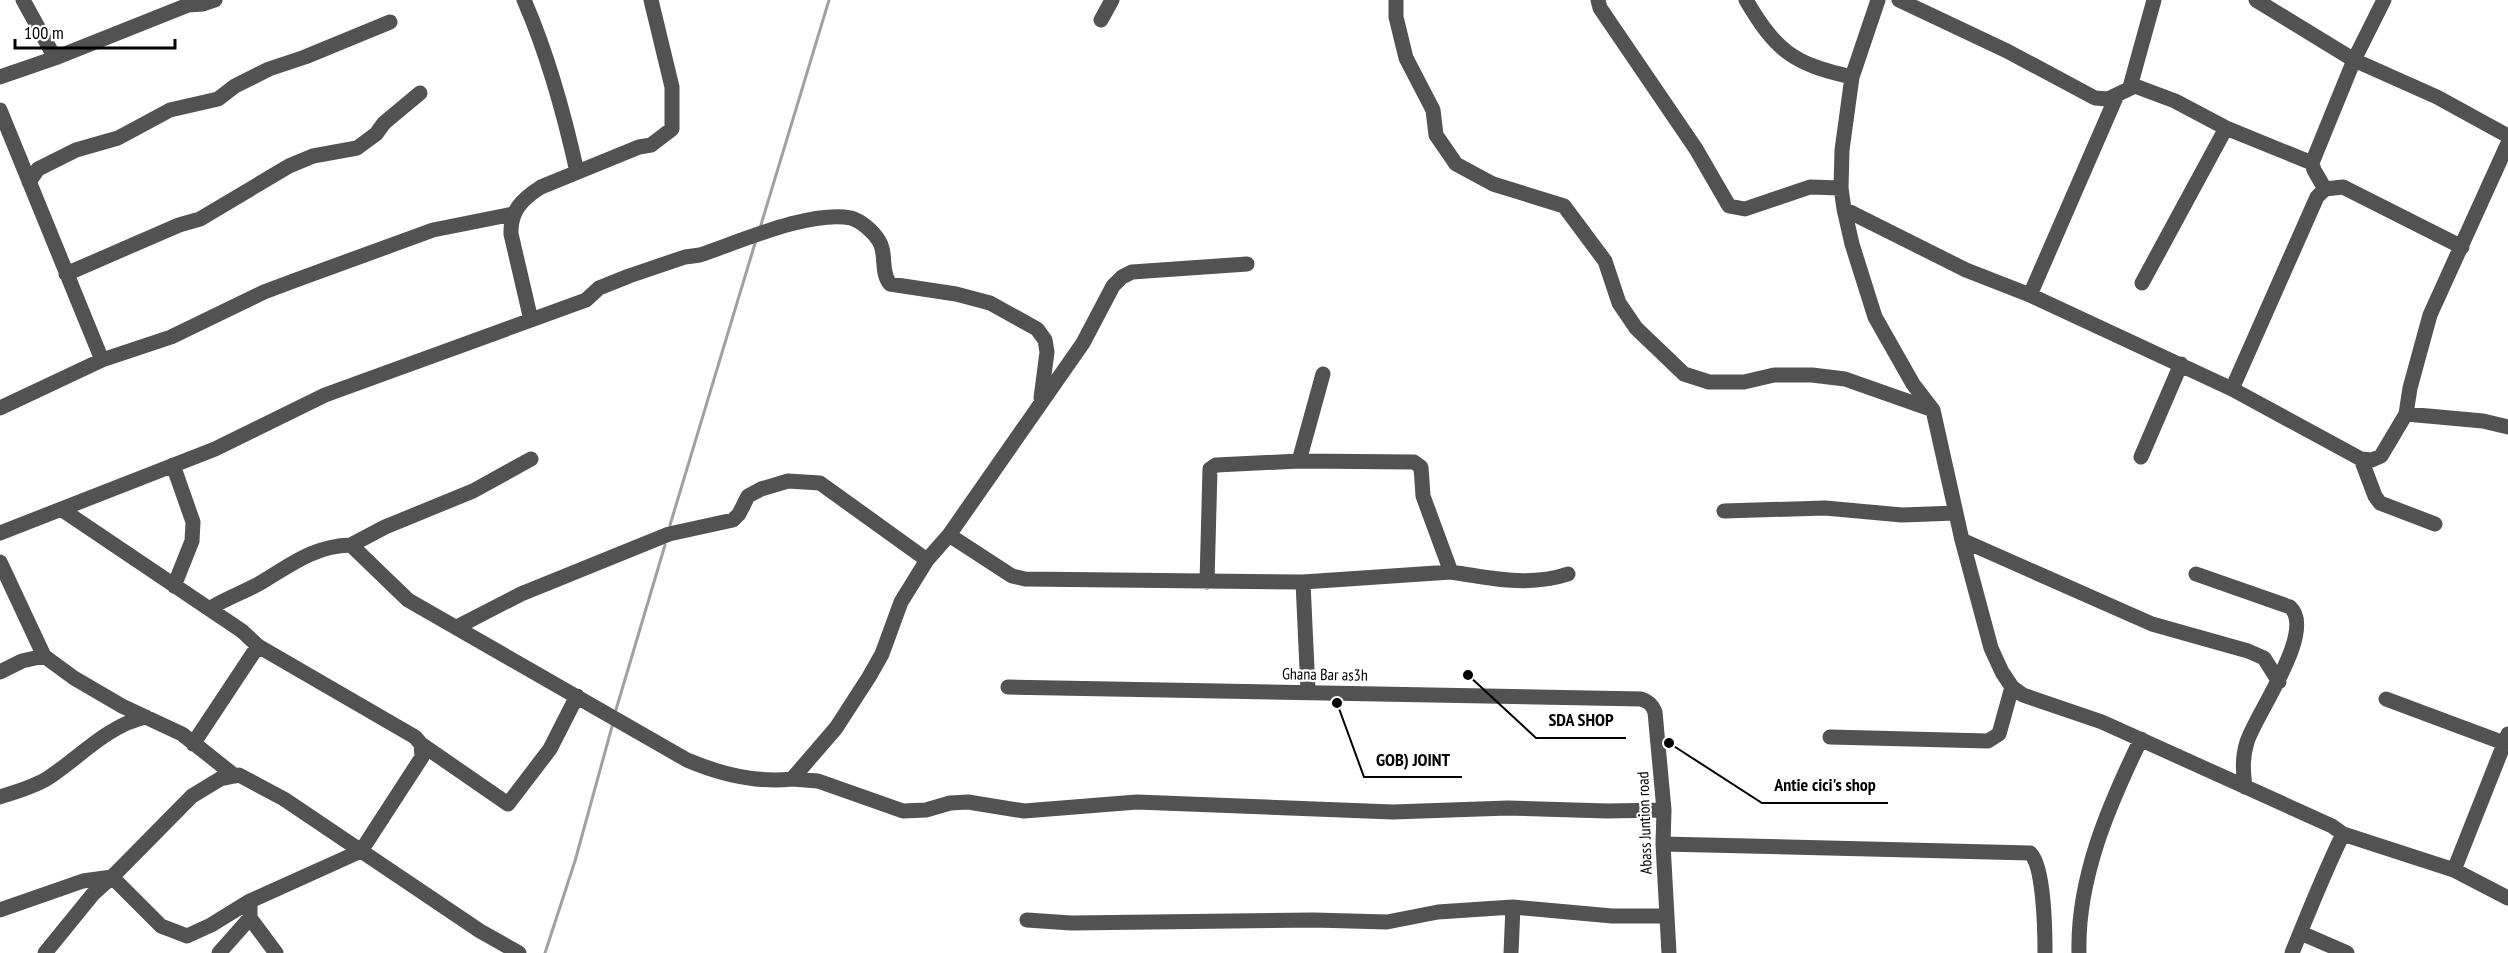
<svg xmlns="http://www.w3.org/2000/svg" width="2508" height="953" viewBox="0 0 2508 953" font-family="'PT Sans Narrow',sans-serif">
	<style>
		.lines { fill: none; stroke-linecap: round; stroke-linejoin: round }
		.stream { stroke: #a0a0a0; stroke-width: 3 }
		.minor { stroke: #525252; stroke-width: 15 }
		.labels { text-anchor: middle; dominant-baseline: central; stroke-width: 4.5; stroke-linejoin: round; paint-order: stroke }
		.street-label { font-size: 16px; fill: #000; stroke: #fff }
		.leader { fill: none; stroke: #000; stroke-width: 2 }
		.callout-dot { fill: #000; stroke: #fff; stroke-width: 2 }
		.callout-label { font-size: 18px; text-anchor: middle; font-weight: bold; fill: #000; stroke: #fff; stroke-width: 4.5; stroke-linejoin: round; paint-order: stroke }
	</style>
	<rect width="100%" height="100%" fill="#fff"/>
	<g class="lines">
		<path class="stream" d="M760,228L829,0
			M670,525L756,240
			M615,713L665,545
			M545,953L575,861L613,723"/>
		<path class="minor" d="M23,0L55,58
			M524,0C548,55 564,113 577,172
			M1396,0V17L1406,58L1433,110L1436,135L1456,164L1493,184L1564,206L1605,261L1619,303L1636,328L1684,374L1709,382H1744L1774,375H1812L1845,379L1933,410
			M1598,0L1600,8L1696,149L1729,206L1745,209L1810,187L1841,188
			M1746,0C1776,51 1793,64 1852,77
			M1878,0L1852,77L1842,150L1841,188L1844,209L1852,244L1875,317L1913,384L1933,410L1962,540L1991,648L2002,672L2012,687L2023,695L2102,722L2332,826L2343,834L2454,870L2508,898
			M1899,0L2007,51L2095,98L2108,99L2135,86L2175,101L2226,128L2312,163
			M2256,0L2354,60L2437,97L2508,136
			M1101,20L1112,0
			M0,77L55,58L188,5L203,4L215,0
			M2130,87L2154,0
			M0,110L102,360
			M29,182L38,169L76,150L118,138L170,110L218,99L235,86L269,69L305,57L390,22
			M2325,189L2314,170L2312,163L2354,60L2384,0
			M1844,209L1966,270L2030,295L2232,389L2361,459L2372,460L2381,456L2406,414L2410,388L2430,315L2508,143
			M66,274L179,225L200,219L289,166L313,156L357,148L376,134L384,123L420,93
			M2142,283L2226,128
			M2030,295L2117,95
			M531,320L586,300L599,288L629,276L685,257L700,255C739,242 810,210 851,218C861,221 873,231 879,241C887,253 880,272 890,284L956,294L990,303L1037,329L1045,340L1047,352L1041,398
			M2232,389L2317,197L2325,189L2343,187L2462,247
			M0,408L102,360L171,337L264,292L296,280L433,230L513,214
			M2406,414L2483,421L2508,427
			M2141,457L2181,364
			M2361,459L2375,496L2380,503L2435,524
			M1299,461L1323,374
			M173,465L193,522L192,541L174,586
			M1724,511L1825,508L1902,515L1956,513
			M0,533L215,449L325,395L531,320L511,234C510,211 522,199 541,187L639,147L651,145L672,129V87L651,0
			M949,535L1012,576L1025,579L1303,582L1451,572L1423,496L1421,467L1414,462L1299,461L1216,465L1210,469L1207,582
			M1962,540L2152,624L2248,651L2264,658L2279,682
			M351,545L385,527L473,491L531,459
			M0,562L44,656
			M1451,572C1490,578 1529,587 1568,574
			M2196,574L2290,607C2317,631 2255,715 2247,742C2242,758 2243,771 2245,787
			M1303,582L1308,691
			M209,609C226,598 245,592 262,582C292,564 314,546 351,545L408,600L687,760C720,774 756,783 792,779L836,728L869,677L882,654L901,602L927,560L949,535L1083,343L1113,286L1122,277L1132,272L1247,264
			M457,627L521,594L669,534L733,520L739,514L748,496L761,489L788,481L820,483L927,560
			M0,672L22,661L44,656L74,678L122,706L182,734L235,776
			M1008,687L1641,699C1648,701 1652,704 1655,712L1664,810L1663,844L1669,953
			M2386,699L2504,743
			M1830,737L1988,741L1999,734L2012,687
			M193,744L258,646
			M421,744L508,804L550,749L577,696
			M792,779L818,781L903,811L926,810L950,803L968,802L1024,811L1137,802L1393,812L1508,808L1607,811L1664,810
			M0,797C15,792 34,787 48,778C80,757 108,725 146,717
			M1663,844L2030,853C2044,865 2045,933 2045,953
			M2454,870L2508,734
			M250,901V918L276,953
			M0,910L83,881L112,877L192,796L220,779L239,775L284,799L480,931L519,953
			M1027,920L1071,923L1314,920L1387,922L1438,912L1513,907L1612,916H1667
			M2301,933L2347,953
			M45,953L93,894L112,877L161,926L187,936L211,925L250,901L361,851L422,757L421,744L415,737L258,646L242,631L61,509
			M219,953L250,918
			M1511,953L1513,907
			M2079,953C2077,878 2109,805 2141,739
			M2292,953C2308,913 2324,873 2343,834"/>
	</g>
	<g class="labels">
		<g class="street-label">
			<text transform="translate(1325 674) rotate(1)">Ghana Bar as3h</text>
			<text transform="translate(1644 823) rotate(-92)">Abass Juntion road</text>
		</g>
	</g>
	<path class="leader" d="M1468 675L1536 738H1626M1337 703L1364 777H1462M1669 743L1762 803H1888"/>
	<g class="callout-dot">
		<circle cx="1468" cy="675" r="6"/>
		<circle cx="1337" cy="703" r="6"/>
		<circle cx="1669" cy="743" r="6"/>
	</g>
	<g class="callout-label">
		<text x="1581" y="726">SDA SHOP</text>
		<text x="1413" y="766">GOB) JOINT</text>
		<text x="1825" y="791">Antie cici's shop</text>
	</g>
	<path d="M15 39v9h160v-9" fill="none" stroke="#000000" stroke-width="3"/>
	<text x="24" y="39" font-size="18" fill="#000000" stroke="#ffffff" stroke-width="4.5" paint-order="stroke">100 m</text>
</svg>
